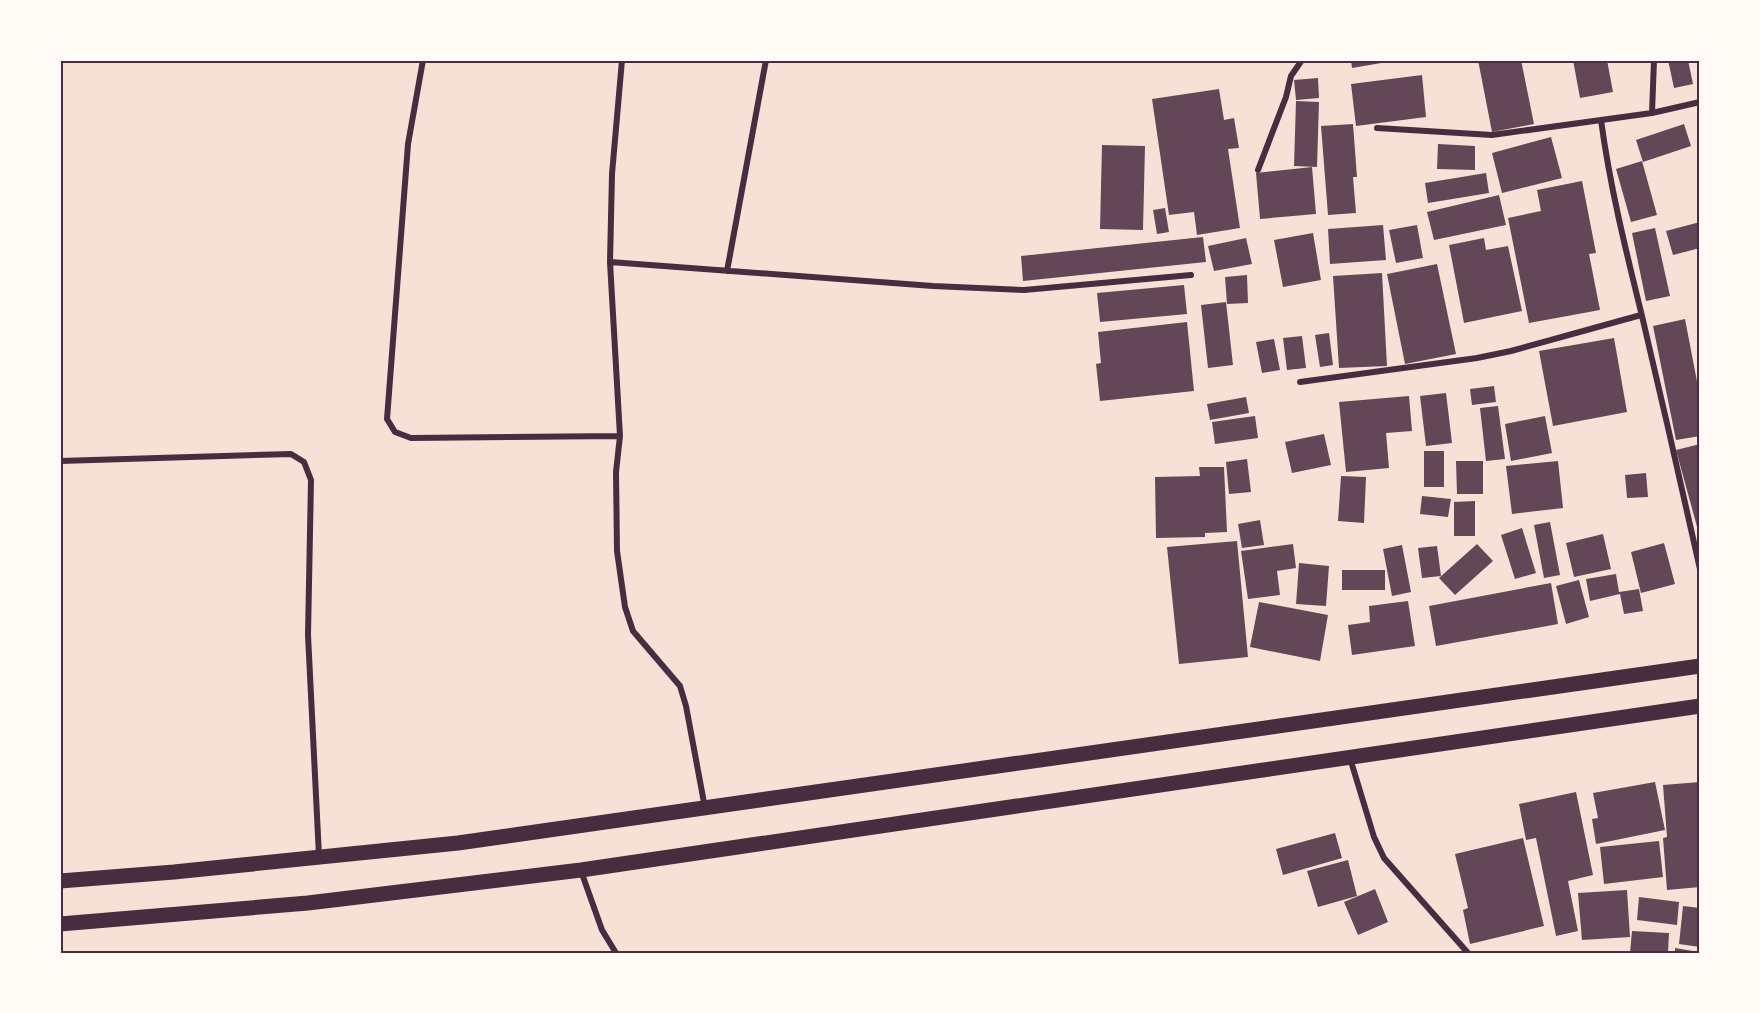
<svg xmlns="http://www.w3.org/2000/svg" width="1760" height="1013" viewBox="0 0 1760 1013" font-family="Merriweather,serif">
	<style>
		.building { fill: #644757 }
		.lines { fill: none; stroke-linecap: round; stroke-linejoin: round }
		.minor { stroke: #4a2c40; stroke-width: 6 }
		.primary { stroke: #4a2c40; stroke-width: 15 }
		.neatline { fill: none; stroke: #4a2c40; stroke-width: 2 }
	</style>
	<rect width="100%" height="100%" fill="#f7e1d7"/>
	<path class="building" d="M1351,60H1393V61L1352,68Z
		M1478,60H1521L1534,124L1492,132Z
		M1573,60H1607L1613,92L1580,98Z
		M1668,60H1688L1693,84L1674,88Z
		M1422,75L1426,117L1356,126L1351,84Z
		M1318,78L1319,98L1296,100L1294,80Z
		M1219,89L1224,120L1234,118L1239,148L1228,149L1240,228L1197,235L1194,212L1169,215L1152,99Z
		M1296,101L1319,102L1317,167L1294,166Z
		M1353,124L1357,177H1353L1356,213L1328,215L1321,126Z
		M1684,124L1691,146L1643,162L1636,140Z
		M1551,137L1562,178L1502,193L1492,153Z
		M1438,144L1475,146V170L1437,169Z
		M1102,145L1145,146L1143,230L1100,229Z
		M1642,161L1657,215L1631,222L1616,169Z
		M1312,167L1316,214L1260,219L1256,173Z
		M1486,173L1489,193L1428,203L1425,183Z
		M1582,181L1596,253L1589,254L1600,310L1529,323L1508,218L1541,211L1537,190Z
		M1499,195L1506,225L1434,240L1427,212Z
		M1165,208L1169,232L1157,234L1153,210Z
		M1700,222V248L1673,255L1666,231Z
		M1383,225L1386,260L1330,264L1328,229Z
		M1417,225L1423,258L1396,263L1389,230Z
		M1655,228L1670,296L1646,301L1632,233Z
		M1313,233L1321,280L1283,287L1274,240Z
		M1203,237L1206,262L1023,281L1021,256Z
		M1246,238L1252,264L1214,271L1208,246Z
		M1484,238L1486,250L1508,246L1522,311L1464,323L1449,245Z
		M1437,264L1456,354L1405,364L1387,274Z
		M1382,273L1387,366L1339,368L1333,276Z
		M1247,275L1248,303L1227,304L1225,277Z
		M1184,285L1187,314L1100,322L1097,293Z
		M1226,302L1233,365L1208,368L1201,305Z
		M1685,319L1700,397V436L1676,440L1653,326Z
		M1187,322L1194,391L1100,401L1096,364L1101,363L1098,332Z
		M1329,333L1333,365L1320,367L1315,335Z
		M1302,336L1306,368L1287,370L1283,338Z
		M1614,338L1627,412L1553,426L1539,351Z
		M1274,339L1280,370L1262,373L1256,342Z
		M1494,386L1496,402L1472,405L1470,389Z
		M1446,393L1452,443L1426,446L1420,396Z
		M1409,396L1412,431L1386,433L1389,468L1346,472L1339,402Z
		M1246,397L1249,413L1210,420L1207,404Z
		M1498,406L1505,459L1486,461L1480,408Z
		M1255,416L1258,438L1215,444L1212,422Z
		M1545,416L1552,453L1511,461L1505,424Z
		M1324,434L1331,465L1292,473L1285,442Z
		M1700,444V534H1699L1676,450Z
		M1424,451H1444V487H1424Z
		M1247,459L1251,492L1229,494L1226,462Z
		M1456,461H1483V494H1457Z
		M1558,461L1563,508L1512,514L1506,466Z
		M1199,467H1224L1227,532L1205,533V537L1156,538L1155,477L1200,476Z
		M1646,473L1648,497L1627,498L1625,475Z
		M1341,476L1366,477L1364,523L1338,521Z
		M1422,496L1451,499L1448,517L1420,514Z
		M1475,501V536H1454V502Z
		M1260,520L1264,545L1242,548L1238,524Z
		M1550,522L1560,575L1544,578L1534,525Z
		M1522,528L1536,573L1515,579L1501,535Z
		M1603,534L1611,569L1574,577L1566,543Z
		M1237,541L1248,657L1179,664L1167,547Z
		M1664,543L1675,584L1641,593L1631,552Z
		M1293,544L1296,568L1277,571L1280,595L1248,599L1241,551Z
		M1477,544L1493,561L1455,595L1439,578Z
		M1402,545L1411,592L1392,596L1383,549Z
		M1437,546L1441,576L1422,578L1418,548Z
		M1299,563L1329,566L1326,606L1296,604Z
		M1342,570H1385V590H1342Z
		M1616,574L1619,592L1639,589L1643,611L1624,614L1620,594L1590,601L1586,579Z
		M1579,580L1589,617L1566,624L1556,586Z
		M1551,583L1558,624L1436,646L1429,606Z
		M1408,601L1415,646L1352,655L1348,625L1370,622L1369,606Z
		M1259,602L1328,615L1320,661L1250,647Z
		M1655,782L1665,830L1596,844L1592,819L1598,818L1593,793Z
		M1700,782V887L1667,890L1663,838L1667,837L1663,785Z
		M1576,792L1593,875L1568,881L1578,931L1556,936L1536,838L1526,840L1519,804Z
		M1335,833L1342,858L1283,875L1276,849Z
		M1523,838L1544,926L1470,944L1463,910L1468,908L1455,854Z
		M1659,841L1663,877L1604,884L1600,847Z
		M1348,860L1357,896L1318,907L1307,871Z
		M1375,889L1388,922L1358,935L1344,902Z
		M1627,890L1630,937L1582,940L1578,893Z
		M1639,897L1679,902L1677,925L1637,920Z
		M1683,906L1700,908V947L1679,944Z
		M1632,931L1669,933L1668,953H1630Z
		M1675,948L1699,952V953H1675Z"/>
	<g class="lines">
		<path class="minor" d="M423,60L408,144L387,419L395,432L411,438L620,436
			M622,60L612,174L610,262L620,436L616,472L617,551L625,607L633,631L680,686L686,706L705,808
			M1652,113L1654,60
			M1601,120C1610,187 1626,251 1642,316C1662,400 1681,485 1700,569
			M1377,128L1492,135L1652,113L1700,102
			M1258,170L1286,97L1291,76L1302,60
			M610,262L933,286L1024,290L1191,275
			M727,271L766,60
			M1300,382L1477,358L1511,351L1641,315
			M60,461L291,454L304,462L311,480L308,635L319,856
			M1350,758L1374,837L1384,858L1468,953
			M581,871L602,930L616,953"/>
		<path class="primary" d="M60,881L174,872L458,843L1700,666
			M60,924L308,903L581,870L1700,706"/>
	</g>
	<rect width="1760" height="1013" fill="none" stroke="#fffaf5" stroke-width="123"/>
	<rect x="62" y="62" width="1636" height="890" class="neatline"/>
</svg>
